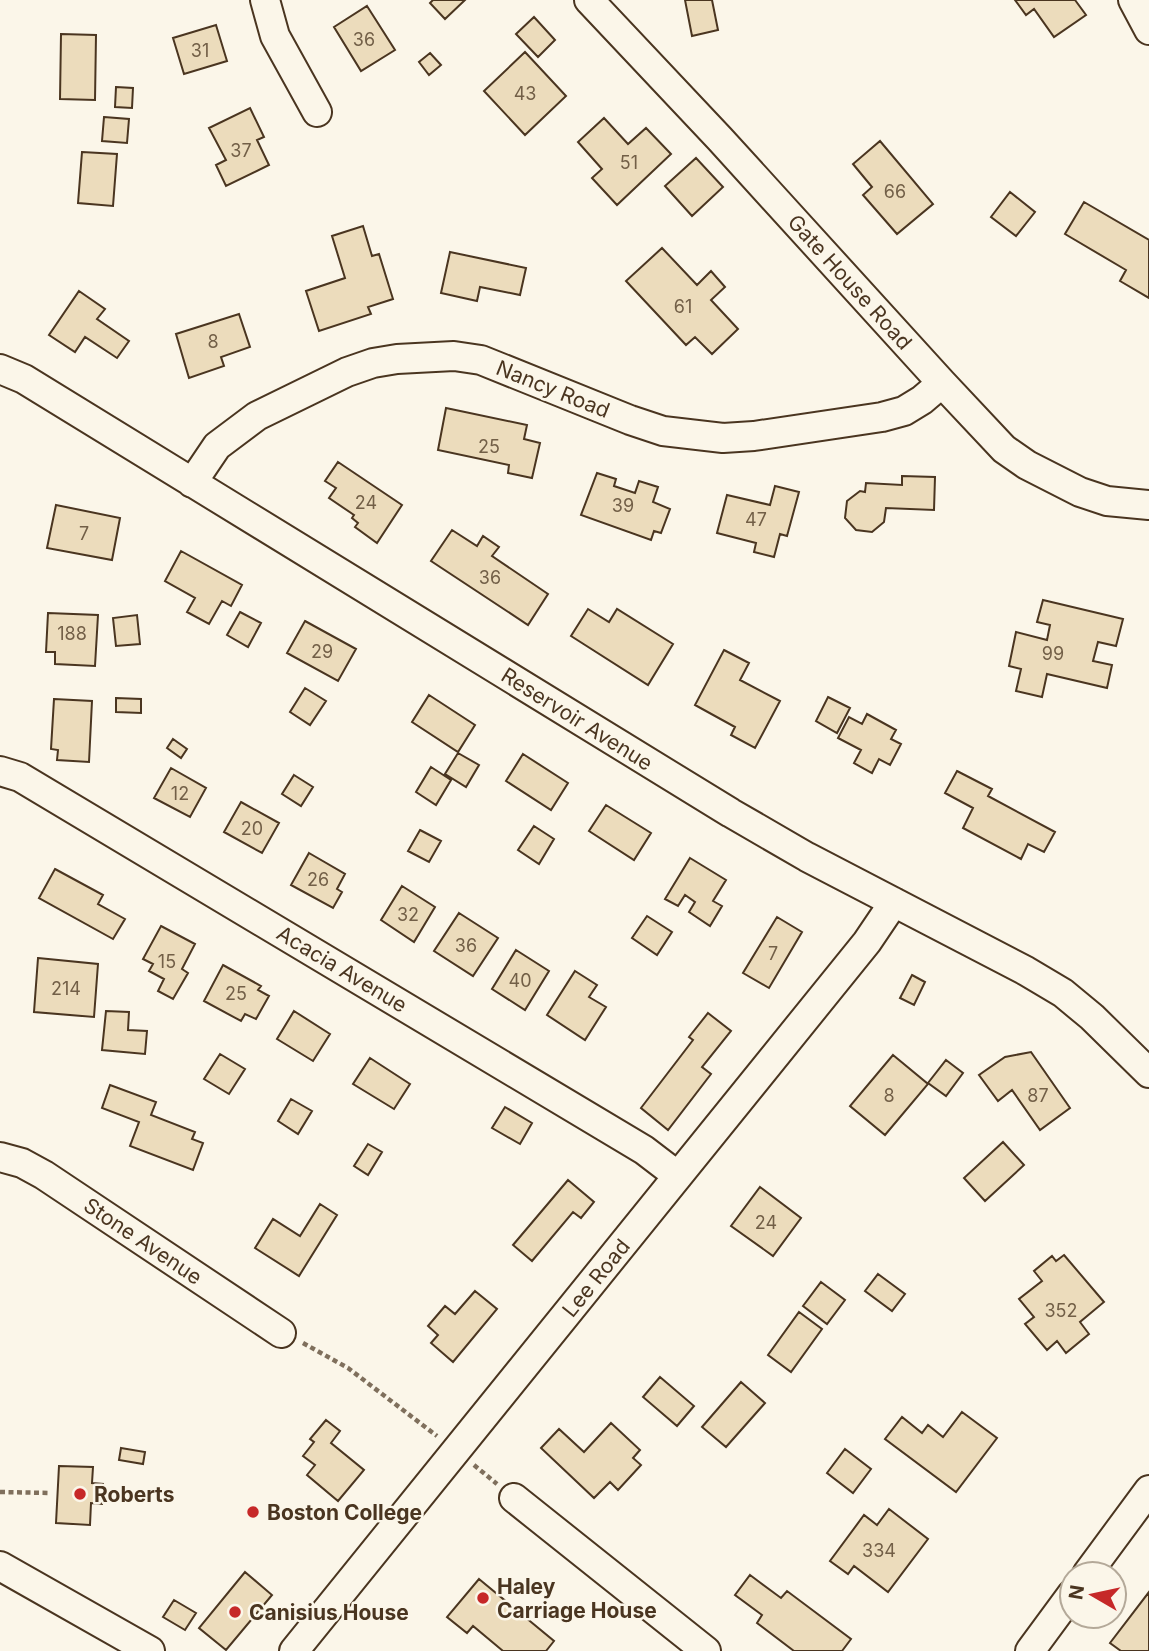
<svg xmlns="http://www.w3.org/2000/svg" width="1149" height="1651" viewBox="0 0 1149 1651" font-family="Inter,sans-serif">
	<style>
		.building { fill: #ecdcbc; stroke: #4a3520; stroke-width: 2 }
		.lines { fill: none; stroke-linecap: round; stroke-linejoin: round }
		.minor-casing { stroke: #4a3520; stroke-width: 32 }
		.path { stroke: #7f6f5c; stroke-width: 4.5; stroke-dasharray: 5 3.5; stroke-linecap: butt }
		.minor { stroke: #fbf6e9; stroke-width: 28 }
		.poi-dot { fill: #c62828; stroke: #fbf6e9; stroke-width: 2.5 }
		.labels { text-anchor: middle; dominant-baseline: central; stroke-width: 5; stroke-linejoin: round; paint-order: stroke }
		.number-label { font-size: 18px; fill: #725f47 }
		.street-label { font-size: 21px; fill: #4a3520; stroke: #fbf6e9 }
		.poi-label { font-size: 21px; font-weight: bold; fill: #4a3520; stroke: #fbf6e9; text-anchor: start }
	</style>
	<rect width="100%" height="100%" fill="#fbf6e9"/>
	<path class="building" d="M433,0H465L445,19L430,3Z
		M685,0H712L718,30L692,36Z
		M1015,0H1075L1086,15L1054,37L1034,9L1026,15Z
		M367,6L395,50L361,71L334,27Z
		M534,17L555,40L538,57L516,34Z
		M216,25L227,61L184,74L173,38Z
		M61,34L96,35L95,100L60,99Z
		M525,52L566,96L525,135L484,91Z
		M430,53L441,65L429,75L419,62Z
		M116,87L133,88L132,108L115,107Z
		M250,108L264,137L257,140L269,165L226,186L216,165L226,160L209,128Z
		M104,117L129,119L127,143L102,141Z
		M604,118L628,144L646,128L671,154L617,205L592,178L602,169L578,142Z
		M880,141L933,204L897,234L863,195L872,187L853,164Z
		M82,152L117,154L113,206L78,203Z
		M696,158L723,187L692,216L665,186Z
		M1010,192L1035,212L1016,236L991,217Z
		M1084,202L1149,240V298L1120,281L1126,270L1065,234Z
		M363,226L372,256L379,254L393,299L368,307L371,314L319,331L306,291L345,278L332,236Z
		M662,248L697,285L711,271L725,287L711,300L738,329L712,354L695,337L686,345L626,281Z
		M450,252L526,268L520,295L480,287L477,301L441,293Z
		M79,291L105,309L97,319L129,341L117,358L85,337L75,352L49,335Z
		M239,314L250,347L221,357L224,366L189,378L176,334Z
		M446,408L527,425L524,439L540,443L532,478L508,473L509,465L438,450Z
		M338,462L402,505L377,543L355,527L358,523L352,518L354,515L329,498L336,488L325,481Z
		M597,473L616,479L614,486L635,493L639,481L658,487L653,502L670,509L661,533L654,531L651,540L581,515Z
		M902,476L935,477L934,510L886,508L884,522L872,532L856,530L845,518L847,501L860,491L865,492L866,483L902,485Z
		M775,486L799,492L787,536L780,534L774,557L754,552L756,543L717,533L727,495L770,505Z
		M56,505L120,518L112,560L47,548Z
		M452,530L477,546L483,536L499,547L492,556L548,594L528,625L431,561Z
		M181,551L242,585L231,606L222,601L209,624L187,612L195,598L165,581Z
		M1043,600L1123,619L1116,646L1098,642L1093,661L1112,665L1107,688L1047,674L1042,697L1016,691L1021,669L1009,666L1016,632L1047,640L1050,625L1037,622Z
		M588,609L609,622L617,609L673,644L648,685L571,636Z
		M240,612L261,623L248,647L227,635Z
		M48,613L98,615L95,666L55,664V652H46Z
		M137,615L140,644L116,646L113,618Z
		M305,621L356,649L338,681L287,653Z
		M724,650L749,663L740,680L780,701L755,748L731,735L735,727L695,705Z
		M305,688L326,701L310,725L290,712Z
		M429,695L475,725L458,752L412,722Z
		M828,697L850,708L837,733L816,721Z
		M116,698L141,699V713L116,712Z
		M54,699L92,701L89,762L57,760L58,750L51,749Z
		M867,714L896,730L891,739L901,744L890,765L879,759L872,773L854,763L861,750L838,738L849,717L862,724Z
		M173,739L187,749L181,758L167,748Z
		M458,753L479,765L466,787L445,774Z
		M523,754L568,783L551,810L506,781Z
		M431,767L451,780L436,805L416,792Z
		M171,768L206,788L190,817L154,798Z
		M957,771L992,789L988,796L1055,832L1044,852L1028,844L1021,859L963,828L973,808L945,793Z
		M294,775L313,787L301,806L282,794Z
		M241,802L279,823L262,853L224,832Z
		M606,805L651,833L634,860L589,831Z
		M534,826L554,839L539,864L518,850Z
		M420,830L441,841L429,862L408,851Z
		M309,853L345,874L337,889L342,892L333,908L291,885Z
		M690,858L726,880L713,901L722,906L710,926L689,912L695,902L685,895L678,906L665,899Z
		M55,869L103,895L98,904L125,919L113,939L39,898Z
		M402,886L435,907L414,942L381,920Z
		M459,913L498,938L473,976L434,951Z
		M647,916L672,932L657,955L632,938Z
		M777,917L802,932L769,988L743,973Z
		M161,926L195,944L182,969L188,973L173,999L158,991L164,979L149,971L153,964L143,959Z
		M516,950L549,971L525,1010L492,989Z
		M38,958L98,964L94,1017L34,1012Z
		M223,965L261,986L258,990L269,996L256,1019L245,1014L241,1021L204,1001Z
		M575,971L597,985L589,997L606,1007L585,1040L547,1015Z
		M912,975L925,982L914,1005L900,998Z
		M106,1011L129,1012L128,1030L147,1031L145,1054L102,1050Z
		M294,1011L330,1034L313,1061L277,1039Z
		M708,1013L731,1031L702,1067L711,1074L668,1130L641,1108L693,1040L689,1037Z
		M1031,1052L1070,1108L1040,1130L1012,1090L998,1101L979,1075L1005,1057Z
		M220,1054L245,1069L229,1094L204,1079Z
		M893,1055L928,1084L885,1135L850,1106Z
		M370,1058L410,1084L394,1109L353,1084Z
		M946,1060L963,1073L946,1096L928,1083Z
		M110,1085L156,1102L151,1115L195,1132L192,1139L203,1143L193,1170L130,1146L139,1122L102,1108Z
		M291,1099L312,1111L298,1134L278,1121Z
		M505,1107L532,1123L520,1144L492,1128Z
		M1003,1142L1024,1165L985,1201L964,1178Z
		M368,1144L382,1152L368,1175L354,1166Z
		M568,1180L594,1202L581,1218L573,1212L532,1261L513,1245Z
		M760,1187L801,1218L773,1256L731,1226Z
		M320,1204L337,1215L299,1276L255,1248L273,1219L300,1236Z
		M1064,1255L1104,1302L1080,1322L1089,1334L1066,1353L1057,1341L1047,1350L1025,1324L1034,1317L1019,1299L1042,1281L1034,1271L1052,1256L1056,1261Z
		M878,1274L905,1294L892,1311L865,1291Z
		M821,1282L845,1300L827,1324L803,1306Z
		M475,1291L497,1309L453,1362L431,1343L438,1335L428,1326L445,1306L455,1314Z
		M799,1312L822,1329L791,1372L768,1355Z
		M660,1377L694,1406L677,1426L643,1397Z
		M741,1382L765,1403L726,1447L702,1427Z
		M962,1412L997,1438L956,1492L885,1439L902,1417L922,1433L928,1425L943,1437Z
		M326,1420L340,1431L331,1443L364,1470L338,1501L307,1475L315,1465L303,1456L314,1442L310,1439Z
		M611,1423L640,1450L633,1458L641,1465L618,1490L610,1482L594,1498L541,1448L559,1429L584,1452Z
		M121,1448L145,1452L143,1464L119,1460Z
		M845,1449L871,1469L853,1493L827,1473Z
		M59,1466L93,1467L92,1483L103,1484L102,1504L91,1503L90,1525L56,1523Z
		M889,1509L928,1539L888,1592L854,1566L848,1574L830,1561L864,1515L877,1525Z
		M245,1572L272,1595L226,1650L199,1628Z
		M750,1575L781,1598L787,1591L851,1639L842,1651H794L757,1623L762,1615L735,1595Z
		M479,1579L554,1641L546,1651H503L473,1626L467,1633L447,1617Z
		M1149,1592V1651H1121L1110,1643Z
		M174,1600L196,1613L185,1630L163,1617Z"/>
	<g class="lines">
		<defs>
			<path id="minor" d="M265,0L275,36L317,112
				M589,0L720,139L942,383L1004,449L1027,465L1080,492L1107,501L1149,505
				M1133,0L1149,30
				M0,369L24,379L731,813L807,857L1026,971L1063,993L1092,1017L1149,1073
				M192,483L217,446L257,416L347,372L373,363L397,359L454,356L481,360L630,420L663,431L723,438L754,436L882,417L904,411L922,400L942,383
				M0,771L20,777L644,1150L678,1176
				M0,1157L22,1163L44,1175L281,1333
				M514,1498L706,1651
				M0,1566L150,1651
				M1087,1574L1149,1490
				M294,1651L867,942L894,902
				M1030,1651L1072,1594"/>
		</defs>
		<use href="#minor" class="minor-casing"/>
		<path class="path" d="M303,1343L348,1368L437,1436
			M474,1465L497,1484
			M0,1492L49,1493"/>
		<use href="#minor" class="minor"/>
	</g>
	<g class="poi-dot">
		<circle cx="80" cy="1494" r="7"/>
		<circle cx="253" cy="1512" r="7"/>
		<circle cx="483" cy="1598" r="7"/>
		<circle cx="235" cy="1612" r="7"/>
	</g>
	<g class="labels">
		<g class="number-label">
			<text x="364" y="39">36</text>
			<text x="200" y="50">31</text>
			<text x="525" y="93">43</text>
			<text x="241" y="150">37</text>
			<text x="629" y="162">51</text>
			<text x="895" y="191">66</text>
			<text x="683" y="306">61</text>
			<text x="213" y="341">8</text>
			<text x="489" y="446">25</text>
			<text x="366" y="502">24</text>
			<text x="623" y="505">39</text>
			<text x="756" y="519">47</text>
			<text x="84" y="533">7</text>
			<text x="490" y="577">36</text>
			<text x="72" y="633">188</text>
			<text x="322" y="651">29</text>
			<text x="1053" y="653">99</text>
			<text x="180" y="793">12</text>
			<text x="252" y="828">20</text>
			<text x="318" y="879">26</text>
			<text x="408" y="914">32</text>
			<text x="466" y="945">36</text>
			<text x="773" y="953">7</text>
			<text x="167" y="961">15</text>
			<text x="520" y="980">40</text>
			<text x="66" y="988">214</text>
			<text x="236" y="993">25</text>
			<text x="889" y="1095">8</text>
			<text x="1038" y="1095">87</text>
			<text x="766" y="1222">24</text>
			<text x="1061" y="1310">352</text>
			<text x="879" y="1550">334</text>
		</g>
		<g class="street-label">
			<text transform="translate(850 282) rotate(48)">Gate House Road</text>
			<text transform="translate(553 389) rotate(22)">Nancy Road</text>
			<text transform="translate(577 719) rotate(32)">Reservoir Avenue</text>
			<text transform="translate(342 969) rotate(31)">Acacia Avenue</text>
			<text transform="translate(143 1241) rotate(34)">Stone Avenue</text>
			<text transform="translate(596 1278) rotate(-51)">Lee Road</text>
		</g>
		<g class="poi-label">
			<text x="94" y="1494">Roberts</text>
			<text x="267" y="1512">Boston College</text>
			<text x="497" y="1586">Haley<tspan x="497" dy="24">Carriage House</tspan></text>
			<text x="249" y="1612">Canisius House</text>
		</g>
	</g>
	<g transform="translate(1093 1595) rotate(279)"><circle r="33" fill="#fbf6e9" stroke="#b4a999" stroke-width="2"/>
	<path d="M0-5L12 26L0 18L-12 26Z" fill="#c62828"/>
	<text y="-10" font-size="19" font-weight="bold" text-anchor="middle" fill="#4a3520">N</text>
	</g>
</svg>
